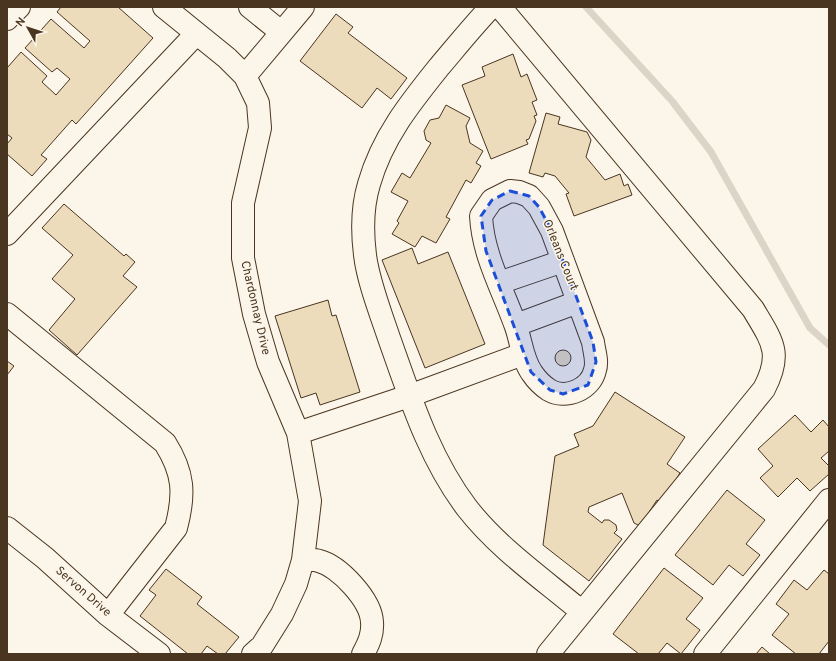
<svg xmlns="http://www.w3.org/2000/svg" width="836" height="661" viewBox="0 0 836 661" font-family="Overpass,sans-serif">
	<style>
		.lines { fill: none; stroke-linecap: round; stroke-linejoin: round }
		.stream { stroke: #dcd4c6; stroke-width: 7 }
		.building { fill: #ecdcbc; stroke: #4a3520 }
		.minor-casing { stroke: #4a3520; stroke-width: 24 }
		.minor { stroke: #fbf6e9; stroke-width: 22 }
		.marked { fill: #1d4ed8; fill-opacity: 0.2; stroke: #1d4ed8; stroke-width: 3; stroke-dasharray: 8 5; stroke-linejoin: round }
		.labels { text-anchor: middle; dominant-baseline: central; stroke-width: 3; stroke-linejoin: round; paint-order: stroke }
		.street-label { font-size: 12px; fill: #4a3520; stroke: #fbf6e9 }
	</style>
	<rect width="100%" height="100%" fill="#fbf6e9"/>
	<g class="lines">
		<path class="stream" d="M586,7L672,101L711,152L810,328L829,345"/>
	</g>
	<path class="building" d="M61,7H118L153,38L76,124L72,120L41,155L47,159L32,176L7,154V144L12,138L7,134V68L21,52L47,76L42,82L56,95L70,79L57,68L52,72L25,48L51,19L84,48L90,41L57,12Z
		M336,14L353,27L348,33L407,78L391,99L377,88L362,108L300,61Z
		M513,54L521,77L527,74L537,100L532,102L537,115L534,116L536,121L529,139L526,140L528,144L491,159L462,85L485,76L482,67Z
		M446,105L470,118L466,126L470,143L483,151L476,163L481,166L471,183L466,180L446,217L450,219L436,243L422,236L415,247L392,234L399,223L397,221L408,201L391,192L402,173L410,178L431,143L426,140L424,131L430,120L439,118Z
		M546,113L560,117L558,124L587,132L591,140L586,157L605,180L620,174L624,186L628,184L632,195L574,216L566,194L569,193L555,176L545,173L543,177L529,173Z
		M64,204L124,256L126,254L135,262L123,276L137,287L77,355L49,330L75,299L52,279L73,255L42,228Z
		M412,248L418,264L448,252L485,344L425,368L382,260Z
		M328,300L332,316L336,315L360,392L320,405L316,393L301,398L275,316Z
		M555 358a8 8 0 1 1 16 0a8 8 0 1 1-16 0Z
		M7,361L14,366L7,375Z
		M615,392L685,437L667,464L680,473L661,503L657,500L640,526L634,523L622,493L589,507L588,512L602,523L604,520H609L616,525L617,530L614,533L622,539L589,581L543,545L555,456L579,446L574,434L593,426Z
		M795,415L811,432L823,420L829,427V451L821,458L829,466V474L810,491L797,478L778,497L760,478L773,466L758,449Z
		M727,490L765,520L746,544L760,555L743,576L729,565L713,585L675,555Z
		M664,568L703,598L686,619L700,630L681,654L667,643L658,654H639L613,634Z
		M166,569L202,597L197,604L239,637L225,654H218L207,646L201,654H188L140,616L156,595L149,590Z
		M824,570L829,574V641L819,654H796L772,635L789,614L776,604L794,580L807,590Z
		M762,647L770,654H756Z"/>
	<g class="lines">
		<defs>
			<path id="minor" d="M164,7L227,58L245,76L258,103L260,128L243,203V258L254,314L268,362L298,433L310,501L303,560L296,584L282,614L262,646L253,654
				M250,7L281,32
				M491,7C473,26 456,47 439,67C410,103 382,138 369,184C362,207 362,231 365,255C368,281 381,314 389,338C410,397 429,458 467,508C499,549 543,579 582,612
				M500,7L753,309C772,341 783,353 764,389L548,654
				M7,19L19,7
				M245,76L303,7
				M510,191L519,192L529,196L539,207L552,231L593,342C594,351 598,361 595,370C591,389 566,400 549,390C543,386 536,379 532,373C522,359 521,339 515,324C502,288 483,255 481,216L492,200Z
				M7,234L196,34
				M499,283L563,261
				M7,314L165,443C184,473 185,494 176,528L108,615
				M516,325L578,302
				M298,433L409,396L523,354
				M7,528L45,558L108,615L159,654
				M303,560C308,560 314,559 319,561C339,566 371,600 372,622C373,634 369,643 363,654
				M705,654L829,500"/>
		</defs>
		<use href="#minor" class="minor-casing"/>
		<use href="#minor" class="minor"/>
	</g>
	<path class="marked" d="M510,191L529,196L539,207L552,231L593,342L596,362L588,385L563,394L550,390L531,372L486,251L481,216L492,200Z"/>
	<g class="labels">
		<g class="street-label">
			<text transform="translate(560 255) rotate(68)">Orleans Court</text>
			<text transform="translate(255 308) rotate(77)">Chardonnay Drive</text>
			<text transform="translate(83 592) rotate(41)">Servon Drive</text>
		</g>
	</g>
	<rect width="836" height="661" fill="none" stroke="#4a3520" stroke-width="16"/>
	<g transform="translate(28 28) rotate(309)" stroke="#fbf6e9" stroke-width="3" paint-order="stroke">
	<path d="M0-3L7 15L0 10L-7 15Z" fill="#4a3520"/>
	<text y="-6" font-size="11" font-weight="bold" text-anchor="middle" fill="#4a3520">N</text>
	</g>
</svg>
